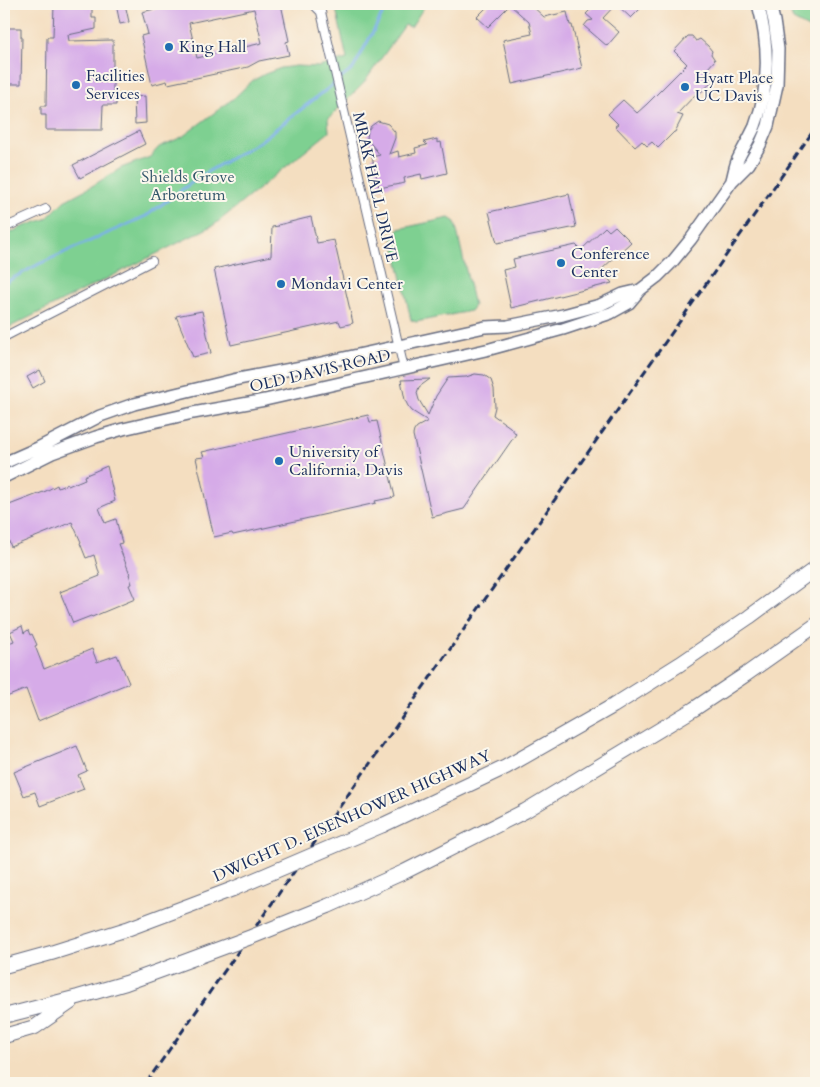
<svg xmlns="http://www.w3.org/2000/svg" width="820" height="1087" viewBox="0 0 820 1087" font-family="Cardo,serif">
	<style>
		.green { fill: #7ed091; stroke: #4c8078 }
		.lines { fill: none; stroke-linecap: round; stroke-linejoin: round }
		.stream { stroke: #7bb0e9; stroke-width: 3 }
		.building { fill: #d6abe8; fill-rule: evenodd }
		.street-casing { stroke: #676c80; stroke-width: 10 }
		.secondary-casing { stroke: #676c80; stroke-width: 14 }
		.highway-casing { stroke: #676c80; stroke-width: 16 }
		.street { stroke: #fff; stroke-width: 8 }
		.secondary { stroke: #fff; stroke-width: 11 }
		.highway { stroke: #fff; stroke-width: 14 }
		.rail { stroke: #1b2f5e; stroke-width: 3; stroke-dasharray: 8 4; stroke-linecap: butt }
		.highway-bridge-casing { stroke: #676c80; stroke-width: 16; stroke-linecap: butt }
		.highway-bridge { stroke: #fff; stroke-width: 14 }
		.poi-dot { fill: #1f6fb2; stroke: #fbf7ec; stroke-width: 2 }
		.labels { text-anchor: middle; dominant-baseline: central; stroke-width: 4; stroke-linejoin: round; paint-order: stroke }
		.poi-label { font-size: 16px; fill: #1b2f5e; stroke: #fbf7ec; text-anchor: start }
		.park-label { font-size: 16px; fill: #34576b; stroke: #fbf7ec }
		.street-label { font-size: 16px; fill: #1b2f5e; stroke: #fbf7ec }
	</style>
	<rect width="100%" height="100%" fill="#fbf7ec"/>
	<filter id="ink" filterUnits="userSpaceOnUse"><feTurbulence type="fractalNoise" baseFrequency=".02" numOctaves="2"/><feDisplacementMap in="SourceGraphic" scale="10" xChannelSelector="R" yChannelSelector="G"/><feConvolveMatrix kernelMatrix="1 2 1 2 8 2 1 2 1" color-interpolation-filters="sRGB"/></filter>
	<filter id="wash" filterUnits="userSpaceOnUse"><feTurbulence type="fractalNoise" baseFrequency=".0096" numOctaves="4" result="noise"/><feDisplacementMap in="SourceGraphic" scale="20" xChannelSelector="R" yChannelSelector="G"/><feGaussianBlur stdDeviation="1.12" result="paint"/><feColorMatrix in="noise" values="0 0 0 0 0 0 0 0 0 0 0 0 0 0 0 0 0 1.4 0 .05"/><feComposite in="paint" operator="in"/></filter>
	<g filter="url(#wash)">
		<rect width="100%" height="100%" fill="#f4dec0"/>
		<path class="green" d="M335,4H426L411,27L405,25L363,84L328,119L329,132L214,225L4,330V236L22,227L46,219L64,201L92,186L121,168L150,157L159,147L182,137L234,98L252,81L265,74L281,68L296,66L318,67L347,59Z
			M788,4H816V32L793,20Z
			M449,218L455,222L474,306L470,311L416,322L411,320L393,239L398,229Z"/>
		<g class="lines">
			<path class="stream" d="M4,283L39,264L146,216L202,175L259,142L353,69L382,15L386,4"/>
		</g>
		<g id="blocks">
			<path class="building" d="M54,4H92V18H96V29L68,35L69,41L113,40V93H116V105H103L102,130H46V115H41V106H46L47,37H53Z
				M116,4H125L129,22L120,24Z
				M167,4H281L289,41L286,42L289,55L259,61L248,67L168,84L167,81L152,85L141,36L148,34L142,12L167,6ZM254,9L262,43L197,58L189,23Z
				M490,4H530L544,17L567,12L570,25H572L582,68L512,84L503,40L532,34L529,22L510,5L488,27L477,17Z
				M596,4H645L631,18L616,4L603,18L619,32L607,46L584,26L588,21L593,20L586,14Z
				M4,28H21V37H22L21,84H4Z
				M688,36H692L696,41L700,39L708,46L712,51L711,54L715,60L708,68L714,75L710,79L712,82L699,94L697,93L677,114L683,116L675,132H674L658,148L652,142L647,146L642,141L635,147L615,126L618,124L608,114L623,100L637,113L647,104L687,64L674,51Z
				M145,96L146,123L135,124L134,97Z
				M378,121L388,124L395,132V138L389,154L398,151L399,157L416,153L415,148L427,145L424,142L437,139V143L441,142L447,173L422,179L421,174L404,178L405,183L379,188L372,157L380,155L367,139L368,130L371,126Z
				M139,131L145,144L80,178L73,165Z
				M569,194L576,227L497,243L489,212Z
				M311,217L317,243L334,240L353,323L341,326L339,321L231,345L214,269L271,256L272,227L279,226L278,225Z
				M615,226L631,242L601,270L612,283L511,308L503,270L515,267L513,259L576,245L581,250L605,227L609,231Z
				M202,311L211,353L193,357L176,316Z
				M40,370L45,381L33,388L27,377Z
				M475,374L484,375L491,380L494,389L495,407L493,415L510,427L516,434L464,509L432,517L413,435L414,431L417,427L428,421L412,411L408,406L405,400L401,380L430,379L419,387L417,393L419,400L428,415L436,396L448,378L466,377Z
				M368,415L370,422L377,421L395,497L375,501L376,503L233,535L232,533L214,537L196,458L204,457L202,452Z
				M107,466L115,501L99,508L105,523L116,519L122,543L118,544L130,574H129L132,584L129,585L135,599L92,617L91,616L73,623L60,592L100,576L94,555L86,558L80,543L81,542L72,522L11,547L4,528V507L46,491L57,485L58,488L67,484L68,486L85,479L84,476Z
				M22,626L24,633L28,630L30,635L32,634L37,645L35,646L44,669L92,649L97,662L117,655L129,683L38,721L26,689L4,698V645L14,641L10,632Z
				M77,746L87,771L78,775L84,789L40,806L35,792L24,796L14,772Z"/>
		</g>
	</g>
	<g filter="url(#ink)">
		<use href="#blocks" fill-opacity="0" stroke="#676c80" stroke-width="1"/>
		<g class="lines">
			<defs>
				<path id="street" d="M315,4L316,7L321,12L404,369
					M4,228L46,209
					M4,337L152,261"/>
				<path id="secondary" d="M732,180C734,173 735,164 739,157C744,147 750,137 755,126C770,86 769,44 758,4
					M4,463L38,448L100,416L134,404L233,380L312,365L485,327L508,326L563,315L600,305L623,294L640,290
					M4,477L52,453L96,437L123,429L193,413L265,400L490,349L563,329L611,313L629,303L640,290L657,277L673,261L691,239L732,181L749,164L760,145L768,126L777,85L778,49L774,21L770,4"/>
				<path id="highway" d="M383,825L506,767L613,706L680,664L749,617L816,568
					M328,906L404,872L525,811L694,709L745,675L816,625
					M4,966L51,953L127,929L233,889
					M4,1016L78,997L126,983L173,966
					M4,1036L35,1027L71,1002"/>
			</defs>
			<use href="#street" class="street-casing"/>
			<use href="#secondary" class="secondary-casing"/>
			<use href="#highway" class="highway-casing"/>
			<use href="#street" class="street"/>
			<use href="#secondary" class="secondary"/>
			<use href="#highway" class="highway"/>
			<path class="rail" d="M146,1083L816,127"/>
			<defs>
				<path id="highway-bridge" d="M233,889L383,825
					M173,966L251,937L328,906"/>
			</defs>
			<use href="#highway-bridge" class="highway-bridge-casing"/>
			<use href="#highway-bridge" class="highway-bridge"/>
		</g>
	</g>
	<g class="poi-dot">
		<circle cx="169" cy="47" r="5"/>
		<circle cx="76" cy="85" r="5"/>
		<circle cx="685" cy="87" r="5"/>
		<circle cx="561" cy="263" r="5"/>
		<circle cx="281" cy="284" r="5"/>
		<circle cx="279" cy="461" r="5"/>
	</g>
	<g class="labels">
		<g class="poi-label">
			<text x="179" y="47">King Hall</text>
			<text x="86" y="76">Facilities<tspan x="86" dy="18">Services</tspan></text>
			<text x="695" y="78">Hyatt Place<tspan x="695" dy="18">UC Davis</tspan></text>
			<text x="571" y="254">Conference<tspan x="571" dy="18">Center</tspan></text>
			<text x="291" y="284">Mondavi Center</text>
			<text x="289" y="452">University of<tspan x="289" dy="18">California, Davis</tspan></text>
		</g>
		<g class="park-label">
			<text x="188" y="177">Shields Grove<tspan x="188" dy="18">Arboretum</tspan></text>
		</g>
		<g class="street-label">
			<text transform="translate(375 187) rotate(77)">MRAK HALL DRIVE</text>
			<text transform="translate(320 371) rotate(-13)">OLD DAVIS ROAD</text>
			<text transform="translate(352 816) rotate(-24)">DWIGHT D. EISENHOWER HIGHWAY</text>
		</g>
	</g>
	<rect width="820" height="1087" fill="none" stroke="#fbf7ec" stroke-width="20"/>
</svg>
